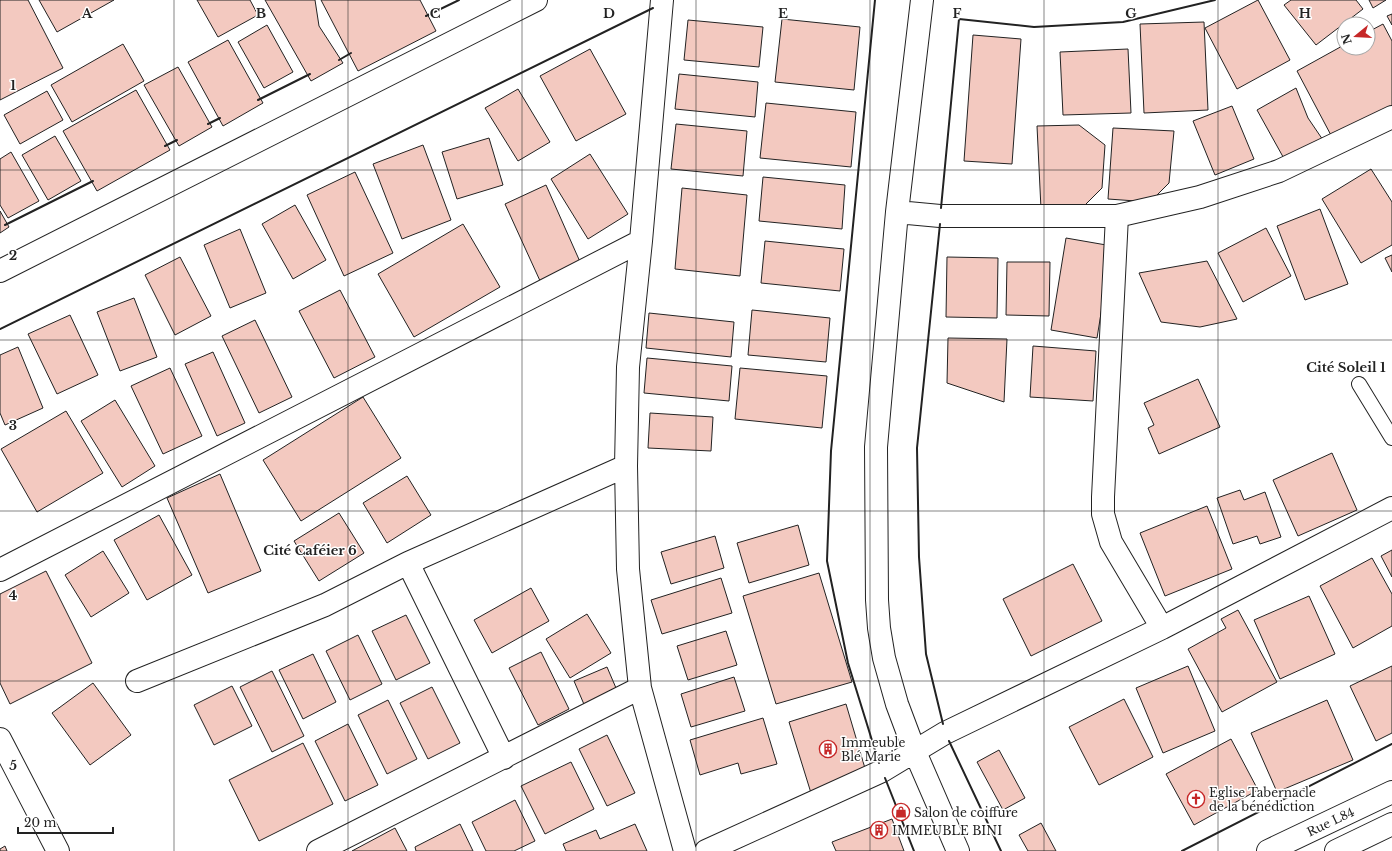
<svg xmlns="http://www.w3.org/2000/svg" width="1392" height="851" viewBox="0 0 1392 851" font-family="'Libre Baskerville',serif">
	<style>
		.building { fill: #f3c9c0; stroke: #222 }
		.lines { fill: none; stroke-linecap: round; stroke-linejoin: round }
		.lane-casing { stroke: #222; stroke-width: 16 }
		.street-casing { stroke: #222; stroke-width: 24 }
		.secondary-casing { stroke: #222; stroke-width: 24 }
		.lane { stroke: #fff; stroke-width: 14 }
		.street { stroke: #fff; stroke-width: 22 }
		.secondary { stroke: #fff; stroke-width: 22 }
		.wall { stroke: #222; stroke-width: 2 }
		.grid { fill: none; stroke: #222; stroke-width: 1; stroke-opacity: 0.55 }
		.labels { text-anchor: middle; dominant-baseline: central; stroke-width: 3; stroke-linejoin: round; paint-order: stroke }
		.poi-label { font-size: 12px; fill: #222; stroke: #fff; text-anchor: start }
		.street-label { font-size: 12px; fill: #222; stroke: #fff }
		.neighbourhood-label { font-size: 13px; font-weight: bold; fill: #222; stroke: #fff }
		.grid-label { font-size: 13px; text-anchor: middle; font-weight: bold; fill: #222; stroke: #fff; stroke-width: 3; stroke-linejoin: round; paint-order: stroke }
	</style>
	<rect width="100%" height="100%" fill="#fff"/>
	<path class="building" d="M0,0H28L63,68L0,100Z
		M39,0H114L57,32Z
		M197,0H250L258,15L218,37Z
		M265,0H315L319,26L343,63L311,81Z
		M321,0H420L436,31L358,71Z
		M1258,0L1290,60L1237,89L1205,28Z
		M1291,0H1356L1363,9L1316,45L1284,5Z
		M1369,0H1386L1373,8Z
		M1392,14V25L1387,16Z
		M782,19L860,27L854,90L775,82Z
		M688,20L763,27L759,67L684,60Z
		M1204,22L1208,110L1144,113L1140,24Z
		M1383,24L1392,41V106L1333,139L1297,71L1344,45V48H1368V32Z
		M267,25L293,72L264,88L238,42Z
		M973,35L1021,39L1012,164L964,161Z
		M228,40L263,103L223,126L188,62Z
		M123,44L144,81L72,122L51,85Z
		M590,49L626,114L576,141L540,76Z
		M1128,49L1131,113L1063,115L1060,52Z
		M178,67L212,127L179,146L144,85Z
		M679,74L758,82L755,117L675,109Z
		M1296,88L1308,118L1325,143L1287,164L1257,110Z
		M518,89L550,142L518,161L485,108Z
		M136,90L170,150L97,191L63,131Z
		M47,91L63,120L20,144L4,115Z
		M766,103L856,112L851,167L760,158Z
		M1232,106L1254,159L1215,175L1193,121Z
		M676,124L747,131L743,176L671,169Z
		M1079,125L1105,145L1102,188L1083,207L1041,209L1037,126Z
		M1113,128L1174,131L1169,183L1150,202L1108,199Z
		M55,136L81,181L48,200L22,155Z
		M489,138L503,185L457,199L442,152Z
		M423,145L451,220L402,239L373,164Z
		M11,152L39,201L8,218L0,205V159Z
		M590,154L628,214L588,239L551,179Z
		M1371,169L1392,202V245L1361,263L1322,199Z
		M355,172L393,253L344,276L307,195Z
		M763,177L845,185L842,229L759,221Z
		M546,185L581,264L541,283L505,204Z
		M682,188L747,195L740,276L675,269Z
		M295,205L326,260L293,279L262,224Z
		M1320,209L1348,284L1305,300L1277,226Z
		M0,211L9,227L0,233Z
		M463,224L500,287L414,337L378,274Z
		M1266,228L1291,276L1243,302L1218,253Z
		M240,229L266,293L230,308L204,245Z
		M1066,238L1112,246L1097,338L1051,330Z
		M765,241L844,249L840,291L761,283Z
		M1392,255V272L1385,258Z
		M180,257L211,316L175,335L145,275Z
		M947,257L998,258L997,318L946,317Z
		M1207,261L1237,319L1200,327L1161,322L1139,273Z
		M1007,262H1050L1049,316L1006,315Z
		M340,290L375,357L334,378L299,311Z
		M134,298L157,357L120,371L97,312Z
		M752,310L830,318L826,362L748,355Z
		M649,313L734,322L731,357L646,348Z
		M70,315L98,375L57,394L28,334Z
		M255,320L292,397L259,413L222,336Z
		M948,338L1007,339L1004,402L947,383Z
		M1033,346L1096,351L1093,401L1030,397Z
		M18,347L43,408L5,425L0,413V355Z
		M213,352L245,423L217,436L185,364Z
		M647,358L732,366L729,401L644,393Z
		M170,368L202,436L163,454L131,386Z
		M740,368L827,376L822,428L735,419Z
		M1198,379L1220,427L1159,454L1148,428L1154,425L1144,403Z
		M363,397L401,458L301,521L263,460Z
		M115,400L155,466L122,487L81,421Z
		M66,411L103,473L37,512L1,449Z
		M650,413L713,417L711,451L648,448Z
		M1332,453L1357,510L1298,536L1273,480Z
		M220,474L261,571L208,593L167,498Z
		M407,476L431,515L387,543L363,503Z
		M1240,490L1244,500L1265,492L1281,537L1260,544L1257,536L1233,544L1217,498Z
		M1207,506L1232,569L1165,596L1140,533Z
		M339,513L364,553L319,581L294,541Z
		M159,515L192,575L147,600L114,540Z
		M798,525L809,565L749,583L737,543Z
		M715,536L724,568L671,584L661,552Z
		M1392,550V577L1381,556Z
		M103,551L129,593L91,617L65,575Z
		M1372,558L1392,594V626L1353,648L1320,586Z
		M1073,564L1102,621L1031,656L1003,599Z
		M46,571L92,663L10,704L0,683V594Z
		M819,573L852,682L776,704L743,596Z
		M721,578L732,613L662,634L651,600Z
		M531,588L549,621L492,653L474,620Z
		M1309,596L1335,654L1280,679L1254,620Z
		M1238,610L1277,682L1222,712L1188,649L1226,628L1221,619Z
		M587,614L611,653L570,678L546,639Z
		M406,615L430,663L396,680L372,631Z
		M726,631L737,665L688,680L677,646Z
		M358,635L382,684L350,700L326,651Z
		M541,652L569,709L538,725L509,668Z
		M313,654L336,702L303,719L279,670Z
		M1188,666L1215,731L1163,753L1136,688Z
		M1392,666V733L1376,741L1350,686Z
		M607,667L619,695L586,709L574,681Z
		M272,671L304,736L272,752L240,687Z
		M734,677L745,711L691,727L681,694Z
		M93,683L131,735L90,765L52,713Z
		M232,686L252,726L214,745L194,705Z
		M432,687L460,743L428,759L400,703Z
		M1124,699L1153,757L1099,785L1069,727Z
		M388,700L417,759L387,774L358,715Z
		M1327,700L1353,760L1277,792L1251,733Z
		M846,704L867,775L811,793L789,722Z
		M763,718L777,764L741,774L738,763L700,775L690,740Z
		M348,724L378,785L345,801L315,741Z
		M607,735L635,793L607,806L579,749Z
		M1231,739L1258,790L1194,825L1166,774Z
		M303,743L333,804L259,841L229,780Z
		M999,750L1025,798L1003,810L977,762Z
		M571,762L594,809L545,834L521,786Z
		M515,800L535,841L514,851H486L472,822Z
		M892,819L904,851H836L832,842Z
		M1041,823L1056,851H1028L1019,835Z
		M460,824L473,851H416L415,847Z
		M635,824L647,851H566L563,844L596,830L600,839Z
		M395,828L407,851H352Z
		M5,846L7,851H0V849Z"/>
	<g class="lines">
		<defs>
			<path id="lane" d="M1359,384L1392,438"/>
			<path id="street" d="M662,0L641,241L628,367L626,466L628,569L640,688L685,851
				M922,0L897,212L876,447L877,600L879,628L884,658L897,704L915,752L958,851
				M897,212L940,216H1117L1200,197L1279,171L1392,117
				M1117,216L1103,497V514L1111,542L1162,628
				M0,271L536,0
				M408,563L626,466
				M0,570L641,241
				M137,681L325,605L408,563L504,758
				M0,739L58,851
				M318,851L640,688
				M706,851L882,771L945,733L1162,628L1392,508"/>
			<g id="secondary">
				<path id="s1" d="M1268,851L1392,792"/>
				<path d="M1336,851L1392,824"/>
			</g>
		</defs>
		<use href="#lane" class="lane-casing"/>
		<use href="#street" class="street-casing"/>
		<use href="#secondary" class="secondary-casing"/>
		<use href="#lane" class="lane"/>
		<use href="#street" class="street"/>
		<use href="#secondary" class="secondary"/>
		<path class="wall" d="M875,0L831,451L827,561L848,663L879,763
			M426,16L459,0
			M339,60L351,53
			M258,100L310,74
			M208,124L220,118
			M165,146L177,140
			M941,208L959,19L1034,27L1123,22L1215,0
			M940,224L917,448L919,557L926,654L943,724
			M5,225L93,181
			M0,329L653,8
			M949,741L1001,851
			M885,778L914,851
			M1182,851L1392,744"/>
	</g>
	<path class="grid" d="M174,0V851M348,0V851M522,0V851M696,0V851M870,0V851M1044,0V851M1218,0V851M0,170H1392M0,340H1392M0,511H1392M0,681H1392"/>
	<defs>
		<symbol id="building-ring" viewBox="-11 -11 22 22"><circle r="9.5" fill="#fff" stroke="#c62828" stroke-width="1.5"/><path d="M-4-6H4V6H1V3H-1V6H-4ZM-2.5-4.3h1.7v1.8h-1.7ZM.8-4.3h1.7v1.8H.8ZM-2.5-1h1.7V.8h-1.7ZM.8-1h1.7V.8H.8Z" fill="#c62828"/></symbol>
		<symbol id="church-ring" viewBox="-11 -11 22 22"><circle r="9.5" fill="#fff" stroke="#c62828" stroke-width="1.5"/><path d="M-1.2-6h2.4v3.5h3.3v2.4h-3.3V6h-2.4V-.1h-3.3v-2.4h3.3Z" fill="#c62828"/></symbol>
		<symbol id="shop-ring" viewBox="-11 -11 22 22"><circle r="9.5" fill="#fff" stroke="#c62828" stroke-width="1.5"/><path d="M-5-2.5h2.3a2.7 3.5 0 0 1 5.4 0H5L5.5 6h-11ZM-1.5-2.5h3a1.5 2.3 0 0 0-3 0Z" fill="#c62828"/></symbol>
	</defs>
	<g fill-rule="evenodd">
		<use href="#building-ring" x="818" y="739" width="20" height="20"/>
		<use href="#church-ring" x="1186" y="789" width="20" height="20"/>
		<use href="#shop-ring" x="891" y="802" width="20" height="20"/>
		<use href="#building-ring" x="869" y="820" width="20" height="20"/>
	</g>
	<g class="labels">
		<g class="poi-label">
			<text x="841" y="742">Immeuble<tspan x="841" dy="14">Blé Marie</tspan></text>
			<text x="1209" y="792">Eglise Tabernacle<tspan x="1209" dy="14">de la bénédiction</tspan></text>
			<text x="914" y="812">Salon de coiffure</text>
			<text x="892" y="830">IMMEUBLE BINI</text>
		</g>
		<g class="street-label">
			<text stroke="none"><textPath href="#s1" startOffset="69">Rue L84</textPath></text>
		</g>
		<g class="neighbourhood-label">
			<text x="1346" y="367">Cité Soleil 1</text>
			<text x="310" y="550">Cité Caféier 6</text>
		</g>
	</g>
	<g class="grid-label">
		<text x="87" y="18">A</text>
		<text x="261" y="18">B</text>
		<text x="435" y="18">C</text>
		<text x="609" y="18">D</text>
		<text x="783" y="18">E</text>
		<text x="957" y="18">F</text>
		<text x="1131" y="18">G</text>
		<text x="1305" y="18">H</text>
		<text x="13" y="90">1</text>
		<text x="13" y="260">2</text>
		<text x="13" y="430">3</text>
		<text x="13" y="600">4</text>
		<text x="13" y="770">5</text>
	</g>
	<g transform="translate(1356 36) rotate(252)"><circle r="19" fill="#ffffff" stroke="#a7a7a7"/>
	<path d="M0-3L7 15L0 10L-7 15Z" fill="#c62828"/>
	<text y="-6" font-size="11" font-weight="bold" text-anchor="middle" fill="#222222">N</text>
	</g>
	<path d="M18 827v6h95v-6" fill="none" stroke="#222222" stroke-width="2"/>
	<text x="24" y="827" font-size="12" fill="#222222" stroke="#ffffff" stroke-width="3" paint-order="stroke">20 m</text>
</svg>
